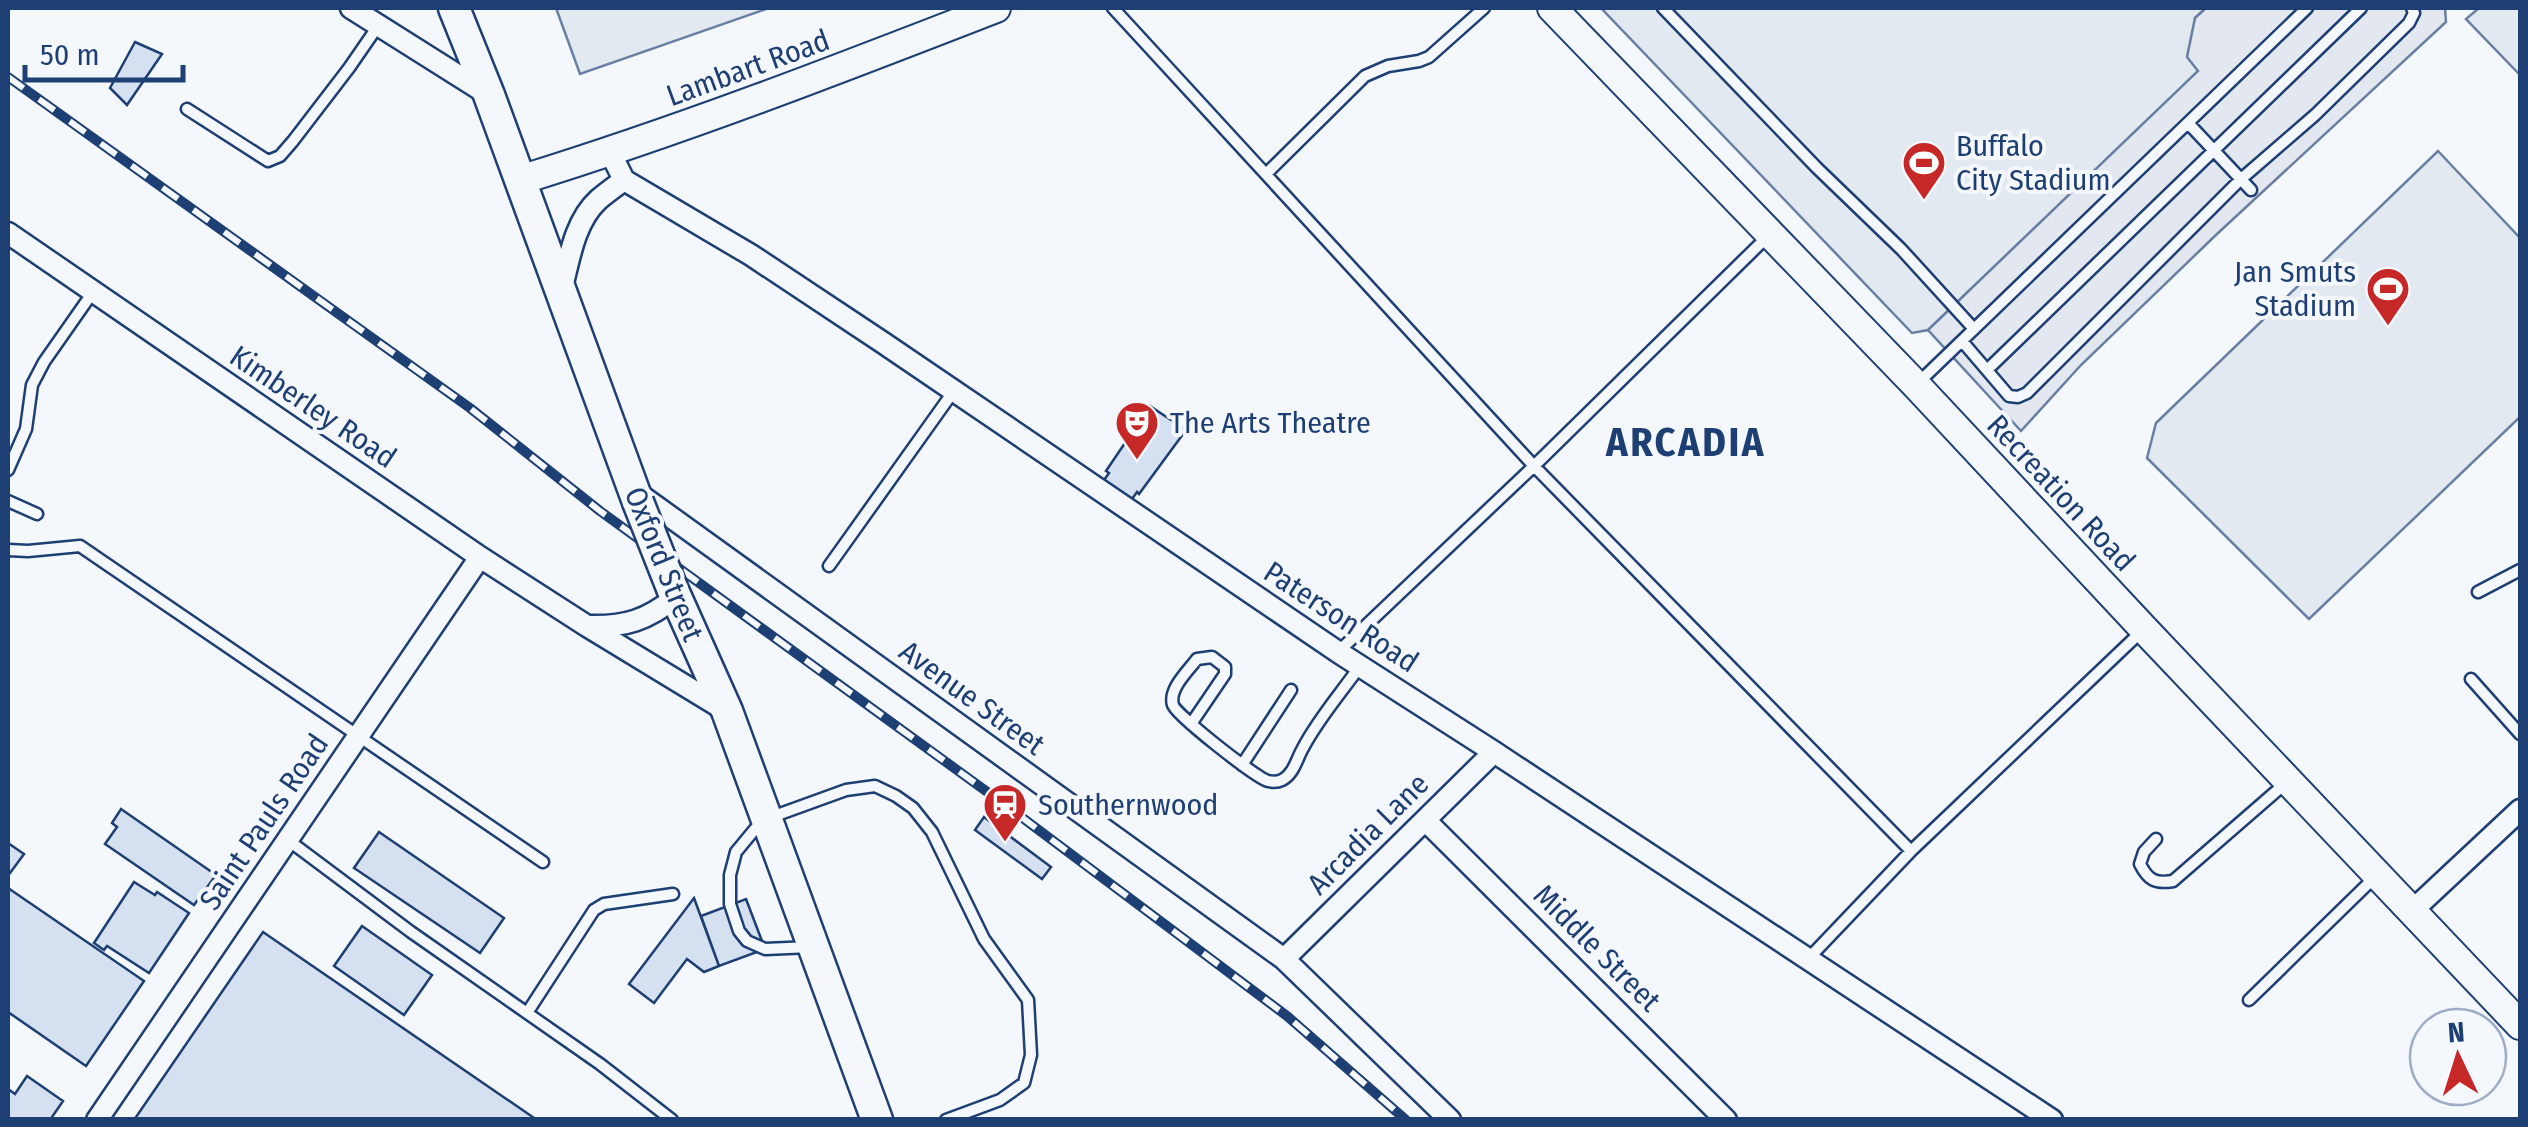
<svg xmlns="http://www.w3.org/2000/svg" width="2528" height="1127" viewBox="0 0 2528 1127" font-family="'Fira Sans Condensed',sans-serif">
	<style>
		.green { fill: #e3e9f0; stroke: #687fa3; stroke-width: 2.5 }
		.parking { fill: #e3e8f0; stroke: #687fa3; stroke-width: 2.5 }
		.building { fill: #d5e0f0; stroke: #1d3f73; stroke-width: 2.5 }
		.lines { fill: none; stroke-linecap: round; stroke-linejoin: round }
		.lane-casing { stroke: #1d3f73; stroke-width: 15 }
		.street-casing { stroke: #1d3f73; stroke-width: 25 }
		.secondary-casing { stroke: #1d3f73; stroke-width: 32 }
		.primary-casing { stroke: #1d3f73; stroke-width: 35 }
		.lane { stroke: #f4f7fb; stroke-width: 10 }
		.street { stroke: #f4f7fb; stroke-width: 20 }
		.secondary { stroke: #f4f7fb; stroke-width: 28 }
		.primary { stroke: #f4f7fb; stroke-width: 30 }
		.rail-casing { stroke: #1d3f73; stroke-width: 10 }
		.rail { stroke: #f4f7fb; stroke-width: 6; stroke-dasharray: 19; stroke-linecap: butt }
		.primary-bridge-casing { stroke: #1d3f73; stroke-width: 35; stroke-linecap: butt }
		.primary-bridge { stroke: #f4f7fb; stroke-width: 30 }
		.labels { text-anchor: middle; dominant-baseline: central; stroke-width: 8; stroke-linejoin: round; paint-order: stroke }
		.street-label { font-size: 30px; fill: #1d3f73; stroke: #f4f7fb }
		.poi-label { font-size: 30px; fill: #1d3f73; stroke: #f4f7fb; text-anchor: start }
		.district-label { font-size: 40px; font-weight: bold; letter-spacing: 2.5px; fill: #1d3f73; stroke: #f4f7fb }
	</style>
	<rect width="100%" height="100%" fill="#f4f7fb"/>
	<path class="green" d="M556,8H769L580,74Z
		M1601,8H2206L2195,18L2199,71L1928,330L1912,333Z
		M2479,8H2520V75L2466,19Z
		M2438,151L2520,238V417L2309,619L2147,458L2156,423Z"/>
	<path class="parking" d="M2206,8H2445L2446,22L2217,234L2081,365L2021,431L1928,330L2198,71L2187,57L2195,18Z"/>
	<path class="building" d="M135,42L162,54L127,105L110,88Z
		M1150,406L1186,430L1139,494L1137,492L1132,499L1104,480L1109,473L1106,471Z
		M121,809L216,875L194,905L105,844L117,827L112,823Z
		M984,817L1051,867L1042,879L975,830Z
		M379,832L504,918L480,953L354,868Z
		M8,843L24,854L10,873L8,871Z
		M134,882L155,895L157,892L189,913L149,973L107,946L104,950L94,943Z
		M8,888L144,981L86,1066L8,1012Z
		M694,898L719,966L704,972L687,959L654,1003L629,984Z
		M746,899L765,949L719,966L701,916Z
		M362,926L432,975L404,1015L334,966Z
		M263,932L537,1120H134Z
		M27,1076L63,1101L50,1120H8V1089L15,1094Z"/>
	<g class="lines">
		<defs>
			<path id="lane" d="M1113,8L1534,466L1911,851
				M1663,8L1817,168L1901,249L1974,329
				M187,109L268,161L280,156L293,141L349,68L378,26
				M2188,123L2251,190
				M1266,174L1365,76L1388,66L1419,61L1429,57L1484,8
				M1962,341L2009,396L2018,397L2027,393L2240,180L2315,115L2409,23L2414,13L2412,8
				M1987,370L2361,8
				M1917,384L2307,8
				M8,470L26,429L32,385L44,362L93,292
				M8,501L37,514
				M8,550L28,551L80,546L543,862
				M829,566L953,392
				M2478,592L2520,570
				M1338,652L1534,466L1767,237
				M2471,679L2520,734
				M1191,724L1225,674V667L1212,657L1197,659C1189,670 1168,689 1173,705C1175,714 1256,778 1268,781C1272,782 1278,782 1282,780C1294,774 1297,758 1303,748C1318,719 1341,693 1360,666
				M1242,765L1291,690
				M2156,839L2144,852L2140,864C2148,880 2155,884 2173,881L2288,781
				M288,840L411,932L600,1064L672,1120
				M811,947L765,949L747,941L739,931L730,904V875L736,852L755,829L766,819L846,790L875,786L896,796L913,808L932,832L984,939L1028,1000L1031,1055L1024,1083L1000,1100L946,1120
				M1809,958L1911,851L2144,629
				M2249,1000L2374,878
				M527,1013L594,910L604,904L673,894"/>
			<path id="street" d="M351,8L489,95
				M610,152L624,180L751,255L882,342L1338,652L1494,752L2052,1120
				M8,233L480,557L587,626L725,710
				M561,291C569,261 574,222 598,200C606,193 616,186 624,180
				M636,492L1284,959L1450,1120
				M589,626C626,627 647,620 676,597
				M1425,820L1726,1120
				M2413,910L2520,810
				M1284,959L1494,752
				M97,1120L480,557"/>
			<path id="secondary" d="M1552,8L1916,385L2144,629L2520,1025
				M520,180C682,130 839,69 996,8"/>
			<path id="primary" d="M454,8L489,95L638,502
				M672,588L727,711L877,1120"/>
		</defs>
		<use href="#lane" class="lane-casing"/>
		<use href="#street" class="street-casing"/>
		<use href="#secondary" class="secondary-casing"/>
		<use href="#primary" class="primary-casing"/>
		<use href="#lane" class="lane"/>
		<use href="#street" class="street"/>
		<use href="#secondary" class="secondary"/>
		<use href="#primary" class="primary"/>
		<defs>
			<path id="rail" d="M8,77L470,408L600,511L1008,807L1287,1016L1406,1120"/>
		</defs>
		<use href="#rail" class="rail-casing"/>
		<use href="#rail" class="rail"/>
		<defs>
			<path id="primary-bridge" d="M638,502L672,588"/>
		</defs>
		<use href="#primary-bridge" class="primary-bridge-casing"/>
		<use href="#primary-bridge" class="primary-bridge"/>
	</g>
	<defs>
		<symbol id="stadium-pin" viewBox="-11 -11 22 30"><path d="M0 17L-7.5 6A9.5 9.5 0 1 1 7.5 6Z" fill="#c62828" stroke="#f4f7fb"/><path d="M0-5a6.5 5 0 1 0 0 10a6.5 5 0 1 0 0-10ZM-3.5-1.8h7v3.6h-7Z" fill="#fff"/></symbol>
		<symbol id="theatre-pin" viewBox="-11 -11 22 30"><path d="M0 17L-7.5 6A9.5 9.5 0 1 1 7.5 6Z" fill="#c62828" stroke="#f4f7fb"/><path d="M-5-5.5Q0-4 5-5.5V0Q5 5 0 6Q-5 5-5 0ZM-3.3-2.5H-1v1.5H-3.3ZM1-2.5H3.3v1.5H1ZM-2.8 1Q0 5.5 2.8 1Z" fill="#fff"/></symbol>
		<symbol id="station-pin" viewBox="-11 -11 22 30"><path d="M0 17L-7.5 6A9.5 9.5 0 1 1 7.5 6Z" fill="#c62828" stroke="#f4f7fb"/><path d="M-3-6H3Q5-6 5-4V2Q5 4 3 4L4.5 6H3L1.5 4h-3L-3 6H-4.5L-3 4Q-5 4-5 2V-4Q-5-6-3-6ZM-3.5-4v3h7v-3ZM-3.5 1v1.5H-2V1ZM2 1v1.5H3.5V1Z" fill="#fff"/></symbol>
	</defs>
	<g fill-rule="evenodd">
		<use href="#stadium-pin" x="1899" y="138" width="50" height="68"/>
		<use href="#stadium-pin" x="2363" y="264" width="50" height="68"/>
		<use href="#theatre-pin" x="1112" y="398" width="50" height="68"/>
		<use href="#station-pin" x="980" y="780" width="50" height="68"/>
	</g>
	<g class="labels">
		<g class="street-label">
			<text transform="translate(748 68) rotate(-20)">Lambart Road</text>
			<text transform="translate(313 407) rotate(34)">Kimberley Road</text>
			<text transform="translate(2061 493) rotate(47)">Recreation Road</text>
			<text transform="translate(664 564) rotate(68)">Oxford Street</text>
			<text transform="translate(1341 617) rotate(33)">Paterson Road</text>
			<text transform="translate(972 698) rotate(36)">Avenue Street</text>
			<text transform="translate(264 822) rotate(-56)">Saint Pauls Road</text>
			<text transform="translate(1368 834) rotate(-45)">Arcadia Lane</text>
			<text transform="translate(1597 948) rotate(45)">Middle Street</text>
		</g>
		<g class="poi-label">
			<text x="1956" y="146">Buffalo<tspan x="1956" dy="34">City Stadium</tspan></text>
			<text x="2356" y="272" text-anchor="end">Jan Smuts<tspan x="2356" dy="34">Stadium</tspan></text>
			<text x="1170" y="423">The Arts Theatre</text>
			<text x="1038" y="805">Southernwood</text>
		</g>
		<g class="district-label">
			<text x="1686" y="443">ARCADIA</text>
		</g>
	</g>
	<rect width="2528" height="1127" fill="none" stroke="#1d3f73" stroke-width="20"/>
	<g transform="translate(2458 1057) rotate(356)"><circle r="48" fill="#f4f7fb" stroke="#9eadc5" stroke-width="2.5"/>
	<path d="M0-8L18 38L0 25L-18 38Z" fill="#c62828"/>
	<text y="-15" font-size="28" font-weight="bold" text-anchor="middle" fill="#1d3f73">N</text>
	</g>
	<path d="M25 65v15h158v-15" fill="none" stroke="#1d3f73" stroke-width="5"/>
	<text x="40" y="65" font-size="30" fill="#1d3f73" stroke="#f4f7fb" stroke-width="8" paint-order="stroke">50 m</text>
</svg>
